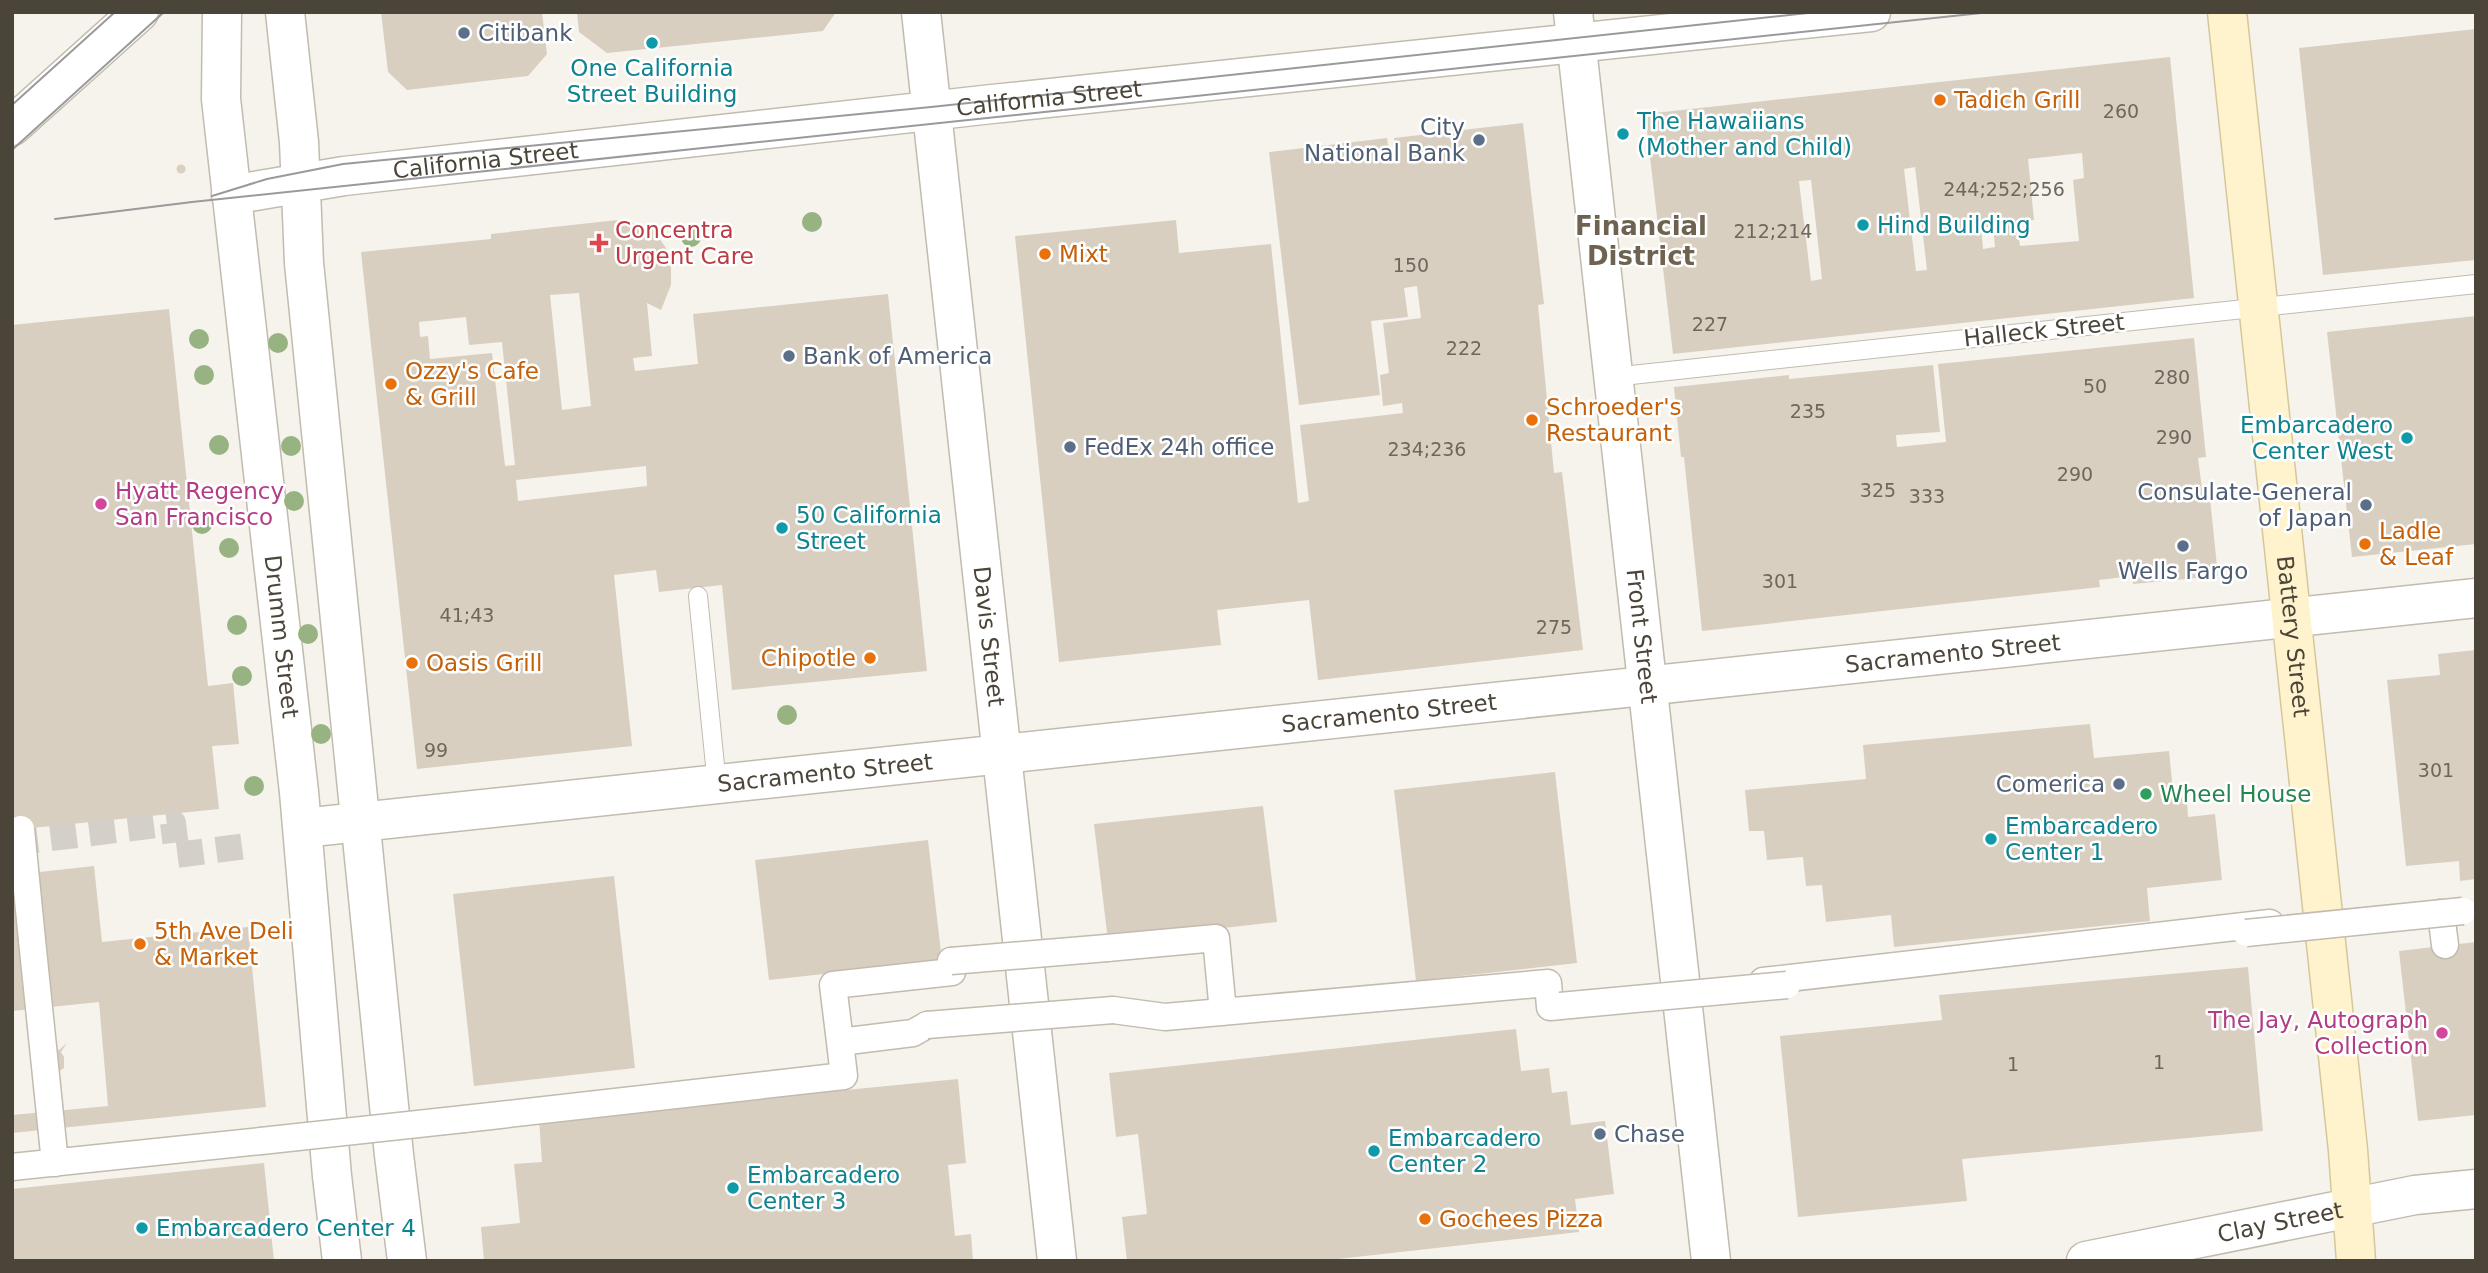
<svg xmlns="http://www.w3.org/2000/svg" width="2488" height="1273" viewBox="0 0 2488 1273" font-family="'DejaVu Sans',sans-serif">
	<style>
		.building { fill: #d8cfc1; fill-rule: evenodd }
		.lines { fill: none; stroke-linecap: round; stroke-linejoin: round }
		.pedestrian-tunnel { stroke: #d4d0c8; stroke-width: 26; stroke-dasharray: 26 13; stroke-linecap: butt }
		.service-casing { stroke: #c2bbae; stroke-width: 20 }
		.pedestrian-casing { stroke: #c2bbae; stroke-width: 29 }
		.tertiary-casing { stroke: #c2bbae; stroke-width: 41 }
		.secondary-casing { stroke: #d6c79b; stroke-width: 41 }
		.service { stroke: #fff; stroke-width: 18 }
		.pedestrian { stroke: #fff; stroke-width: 26 }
		.tertiary { stroke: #fff; stroke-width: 38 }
		.secondary { stroke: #fff3cd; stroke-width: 38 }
		.tram { stroke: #9a9a9a; stroke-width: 2 }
		.pedestrian-bridge-casing { stroke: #c2bbae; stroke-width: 29; stroke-linecap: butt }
		.pedestrian-bridge { stroke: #fff; stroke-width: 26 }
		.tree { fill: #97b381 }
		.service-dot { fill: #5c6f8a; stroke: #fff; stroke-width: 2.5 }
		.culture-dot { fill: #0f9aa8; stroke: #fff; stroke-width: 2.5 }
		.food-dot { fill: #e8710a; stroke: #fff; stroke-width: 2.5 }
		.health-dot { fill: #e0444e; stroke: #fff; stroke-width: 2.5 }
		.hotel-dot { fill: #d1479c; stroke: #fff; stroke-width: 2.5 }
		.leisure-dot { fill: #2e9e5b; stroke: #fff; stroke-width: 2.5 }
		.labels { text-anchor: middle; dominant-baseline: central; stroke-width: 5; stroke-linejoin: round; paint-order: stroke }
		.number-label { font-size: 19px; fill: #6e675b }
		.service-label { font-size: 23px; fill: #4e5e75; stroke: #fff; text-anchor: start }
		.culture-label { font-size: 23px; fill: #0d838f; stroke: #fff; text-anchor: start }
		.street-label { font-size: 23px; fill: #4b4439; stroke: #fff }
		.food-label { font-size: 23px; fill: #c56008; stroke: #fff; text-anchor: start }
		.health-label { font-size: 23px; fill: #be3a42; stroke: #fff; text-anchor: start }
		.hotel-label { font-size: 23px; fill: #b23c85; stroke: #fff; text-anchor: start }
		.leisure-label { font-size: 23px; fill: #27864d; stroke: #fff; text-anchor: start }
		.quarter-label { font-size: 26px; font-weight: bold; fill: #6e6250; stroke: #fff }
	</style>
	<rect width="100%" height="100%" fill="#f6f3ec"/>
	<path class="building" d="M381,12H542L547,54L528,76L407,90L388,72Z
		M577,12H836L823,31L607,53L579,32Z
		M2476,29V260L2323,275L2299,48Z
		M2170,57L2194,298L1673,354L1645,114ZM2082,153L2084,178L2073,180L2079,241L2020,246L2017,222L2034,220L2028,159ZM1915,167L1927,270L1916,271L1904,169ZM1811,180L1822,279L1811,281L1799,181ZM1993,226L1995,247L1983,249L1981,228Z
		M1523,123L1544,304L1538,305L1554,473L1562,472L1583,650L1318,680L1309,600L1217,610L1221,645L1059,662L1015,236L1176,220L1179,253L1271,244L1298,503L1309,501L1300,425L1403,413L1402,403L1383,406L1380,375L1389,373L1383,323L1421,318L1417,286L1404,288L1408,317L1371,321L1380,395L1299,405L1269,152L1387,138L1389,153L1396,152L1394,138Z
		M176.5 169a4.5 4.5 0 1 1 9 0a4.5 4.5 0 1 1-9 0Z
		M617,220L618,225L639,223L640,240L653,229L668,251L671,268V285L661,310L647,303L652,356L633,358L635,371L698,364L693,314L888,294L927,671L732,690L722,585L659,592L656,570L614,575L632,746L417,769L361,252L491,239V234ZM579,293L591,406L562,410L550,295ZM466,317L469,345L502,342L515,465L505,466L492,353L430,359L428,336L420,337L419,322ZM646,466L647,486L518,501L516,480Z
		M169,309L208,686L233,683L239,744L212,746L219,809L12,830V325Z
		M2476,316V544L2352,557L2327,332Z
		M2194,338L2206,457L2198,458L2202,489H2209L2218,576L2133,584L2132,576L2099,580L2100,587L1702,631L1684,457H1681L1674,387L1789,375V379L1933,365L1940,432L1896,435L1897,447L1946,442L1938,364Z
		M2476,650V879L2460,881L2459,861L2406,866L2387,680L2440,675L2438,654Z
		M2090,724L2094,758L2169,751L2173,791L2186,789L2188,817L2215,814L2222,880L2147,888L2150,921L1894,947L1891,915L1826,922L1822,885L1806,886L1803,857L1767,860L1764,831H1749L1745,790L1866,779L1863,745Z
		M1555,772L1577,963L1416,981L1394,790Z
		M1263,806L1277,922L1108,941L1094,824Z
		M928,840L942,961L769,980L755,860Z
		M94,866L102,942L248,927L266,1107L12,1133V1115L108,1106L99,1002L12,1011V875Z
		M614,876L635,1068L474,1086L453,894Z
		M2476,942V1115L2418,1121L2399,951Z
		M2248,967L2263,1131L1962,1159L1967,1201L1798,1217L1780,1036L1942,1020L1939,995Z
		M1516,1029L1521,1071L1549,1068L1552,1093L1567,1091L1571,1125L1605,1121L1614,1194L1575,1199L1579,1232L1320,1261H1127L1122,1217L1147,1214L1138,1134L1116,1137L1109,1073Z
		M67,1043L61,1052L64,1057V1068L54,1075L56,1048L59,1050Z
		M958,1079L966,1163L948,1165L955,1236L971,1234L973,1261H484L481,1227L520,1223L514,1164L542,1162L539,1120Z
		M264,1163L274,1261H12V1189Z"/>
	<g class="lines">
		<path class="pedestrian-tunnel" d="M12,843L173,823L177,855L254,845"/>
		<defs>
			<path id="service" d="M1613,377L2476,284
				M698,596L717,785"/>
			<path id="pedestrian" d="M2441,913L2445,945
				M32,940L55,1163
				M1107,948L1216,938L1223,1012
				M1763,981L2270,923
				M1113,1010L1165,1017L1548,983L1550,1007L1560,1006
				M840,1042L833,985L952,972L951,961
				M464,1119L844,1076L840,1042L913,1033L927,1025
				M12,1167L261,1141"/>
			<g id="tertiary">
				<path id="s1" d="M222,12L221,99L299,792L332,1176L342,1261"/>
				<path d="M285,12L299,142L304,263L394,1155L407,1261"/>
				<path id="s2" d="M921,12L1057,1261"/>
				<path id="s3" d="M1573,12L1711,1261"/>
				<path d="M12,126L139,12"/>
				<path id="s4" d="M231,195L344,176L992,104L1871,12"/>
				<path id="s5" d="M303,828L2476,598"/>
				<path id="s6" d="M2086,1261L2415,1195L2476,1189"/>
			</g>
			<g id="secondary">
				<path id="s7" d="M2227,12L2348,1150L2356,1261"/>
			</g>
		</defs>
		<use href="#service" class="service-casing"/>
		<use href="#pedestrian" class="pedestrian-casing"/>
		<use href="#tertiary" class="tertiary-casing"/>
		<use href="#secondary" class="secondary-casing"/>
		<use href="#service" class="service"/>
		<use href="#pedestrian" class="pedestrian"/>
		<use href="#tertiary" class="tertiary"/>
		<use href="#secondary" class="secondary"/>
		<path class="tram" d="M12,105L115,12
			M12,150L164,12
			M212,196L267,179L343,164L931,107L1817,12
			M55,219L192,202L1991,12"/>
		<defs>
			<path id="pedestrian-bridge" d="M21,829L32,940
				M2246,933L2463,911
				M951,961L1107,948
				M1560,1006L1787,985
				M927,1025L1113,1010
				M261,1141L464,1119"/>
		</defs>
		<use href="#pedestrian-bridge" class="pedestrian-bridge-casing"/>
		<use href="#pedestrian-bridge" class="pedestrian-bridge"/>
	</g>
	<g class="tree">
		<circle cx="812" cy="222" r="10"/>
		<circle cx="691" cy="237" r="10"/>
		<circle cx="199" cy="339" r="10"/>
		<circle cx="278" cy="343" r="10"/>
		<circle cx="204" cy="375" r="10"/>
		<circle cx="219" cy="445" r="10"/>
		<circle cx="291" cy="446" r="10"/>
		<circle cx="294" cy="501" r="10"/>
		<circle cx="202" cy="524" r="10"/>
		<circle cx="229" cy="548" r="10"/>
		<circle cx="237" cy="625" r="10"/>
		<circle cx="308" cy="634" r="10"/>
		<circle cx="242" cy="676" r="10"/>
		<circle cx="787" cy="715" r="10"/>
		<circle cx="321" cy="734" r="10"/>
		<circle cx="254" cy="786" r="10"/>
	</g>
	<g class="service-dot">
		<circle cx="464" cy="33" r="7"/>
		<circle cx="1479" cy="140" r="7"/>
		<circle cx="789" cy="356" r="7"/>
		<circle cx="1070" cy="447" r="7"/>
		<circle cx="2366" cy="505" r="7"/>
		<circle cx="2183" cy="546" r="7"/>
		<circle cx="2119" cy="784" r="7"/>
		<circle cx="1600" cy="1134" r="7"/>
	</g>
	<g class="culture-dot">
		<circle cx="652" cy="43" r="7"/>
		<circle cx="1623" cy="134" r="7"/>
		<circle cx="1863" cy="225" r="7"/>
		<circle cx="2407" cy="438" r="7"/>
		<circle cx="782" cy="528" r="7"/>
		<circle cx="1991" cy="839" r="7"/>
		<circle cx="1374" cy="1151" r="7"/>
		<circle cx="733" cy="1188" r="7"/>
		<circle cx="142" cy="1228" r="7"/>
	</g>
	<g class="food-dot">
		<circle cx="1940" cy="100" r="7"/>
		<circle cx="1045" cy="254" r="7"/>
		<circle cx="391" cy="384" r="7"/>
		<circle cx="1532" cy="420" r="7"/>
		<circle cx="2365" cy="544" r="7"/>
		<circle cx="870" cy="658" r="7"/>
		<circle cx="412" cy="663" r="7"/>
		<circle cx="140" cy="944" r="7"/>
		<circle cx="1425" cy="1219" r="7"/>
	</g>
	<path class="health-dot" d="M595.5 232.5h7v7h7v7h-7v7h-7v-7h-7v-7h7z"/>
	<g class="hotel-dot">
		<circle cx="101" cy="504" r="7"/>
		<circle cx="2442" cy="1033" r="7"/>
	</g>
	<circle class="leisure-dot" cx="2146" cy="794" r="7"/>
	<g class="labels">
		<g class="number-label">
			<text x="2121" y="111">260</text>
			<text x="2004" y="189">244;252;256</text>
			<text x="1773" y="231">212;214</text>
			<text x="1411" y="265">150</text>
			<text x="1710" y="324">227</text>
			<text x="1464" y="348">222</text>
			<text x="2172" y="377">280</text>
			<text x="2095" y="386">50</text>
			<text x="1808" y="411">235</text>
			<text x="2174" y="437">290</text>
			<text x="1427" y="449">234;236</text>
			<text x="2075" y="474">290</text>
			<text x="1878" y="490">325</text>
			<text x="1927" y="496">333</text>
			<text x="1780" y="581">301</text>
			<text x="467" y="615">41;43</text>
			<text x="1554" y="627">275</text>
			<text x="436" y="750">99</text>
			<text x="2436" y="770">301</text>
			<text x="2159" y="1062">1</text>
			<text x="2013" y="1064">1</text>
		</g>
		<g class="service-label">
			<text x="478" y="33">Citibank</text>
			<text x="1465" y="127" text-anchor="end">City<tspan x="1465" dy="26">National Bank</tspan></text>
			<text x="803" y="356">Bank of America</text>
			<text x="1084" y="447">FedEx 24h office</text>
			<text x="2352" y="492" text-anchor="end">Consulate-General<tspan x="2352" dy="26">of Japan</tspan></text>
			<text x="2183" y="571" text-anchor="middle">Wells Fargo</text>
			<text x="2105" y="784" text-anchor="end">Comerica</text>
			<text x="1614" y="1134">Chase</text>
		</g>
		<g class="culture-label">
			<text x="652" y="68" text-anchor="middle">One California<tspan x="652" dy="26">Street Building</tspan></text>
			<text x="1637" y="121">The Hawaiians<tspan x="1637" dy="26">(Mother and Child)</tspan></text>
			<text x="1877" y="225">Hind Building</text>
			<text x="2393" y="425" text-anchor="end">Embarcadero<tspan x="2393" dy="26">Center West</tspan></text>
			<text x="796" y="515">50 California<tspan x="796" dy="26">Street</tspan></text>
			<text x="2005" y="826">Embarcadero<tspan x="2005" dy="26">Center 1</tspan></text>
			<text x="1388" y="1138">Embarcadero<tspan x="1388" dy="26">Center 2</tspan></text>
			<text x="747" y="1175">Embarcadero<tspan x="747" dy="26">Center 3</tspan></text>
			<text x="156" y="1228">Embarcadero Center 4</text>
		</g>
		<g class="street-label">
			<text stroke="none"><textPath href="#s4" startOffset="824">California Street</textPath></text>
			<text stroke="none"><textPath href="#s4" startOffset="257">California Street</textPath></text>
			<text transform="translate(2044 330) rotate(-6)">Halleck Street</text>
			<text stroke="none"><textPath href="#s1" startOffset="628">Drumm Street</textPath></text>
			<text stroke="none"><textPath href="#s3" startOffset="628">Front Street</textPath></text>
			<text stroke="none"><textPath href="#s7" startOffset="628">Battery Street</textPath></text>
			<text stroke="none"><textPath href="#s2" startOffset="628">Davis Street</textPath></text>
			<text stroke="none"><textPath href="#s5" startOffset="1659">Sacramento Street</textPath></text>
			<text stroke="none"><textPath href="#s5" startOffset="1092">Sacramento Street</textPath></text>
			<text stroke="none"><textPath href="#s5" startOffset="525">Sacramento Street</textPath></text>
			<text stroke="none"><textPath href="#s6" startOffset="198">Clay Street</textPath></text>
		</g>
		<g class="food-label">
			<text x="1954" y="100">Tadich Grill</text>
			<text x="1059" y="254">Mixt</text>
			<text x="405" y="371">Ozzy's Cafe<tspan x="405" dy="26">&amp; Grill</tspan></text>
			<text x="1546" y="407">Schroeder's<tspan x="1546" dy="26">Restaurant</tspan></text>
			<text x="2379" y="531">Ladle<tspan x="2379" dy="26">&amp; Leaf</tspan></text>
			<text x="856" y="658" text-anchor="end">Chipotle</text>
			<text x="426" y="663">Oasis Grill</text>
			<text x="154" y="931">5th Ave Deli<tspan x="154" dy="26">&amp; Market</tspan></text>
			<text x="1439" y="1219">Gochees Pizza</text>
		</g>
		<g class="health-label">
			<text x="615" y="230">Concentra<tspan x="615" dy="26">Urgent Care</tspan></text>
		</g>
		<g class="hotel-label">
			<text x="115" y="491">Hyatt Regency<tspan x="115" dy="26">San Francisco</tspan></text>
			<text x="2428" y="1020" text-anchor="end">The Jay, Autograph<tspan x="2428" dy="26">Collection</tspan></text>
		</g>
		<g class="leisure-label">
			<text x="2160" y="794">Wheel House</text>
		</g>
		<g class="quarter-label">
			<text x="1641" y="226">Financial<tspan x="1641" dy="30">District</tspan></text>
		</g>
	</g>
	<rect width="2488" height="1273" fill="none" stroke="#4b4439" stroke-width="28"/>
</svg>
